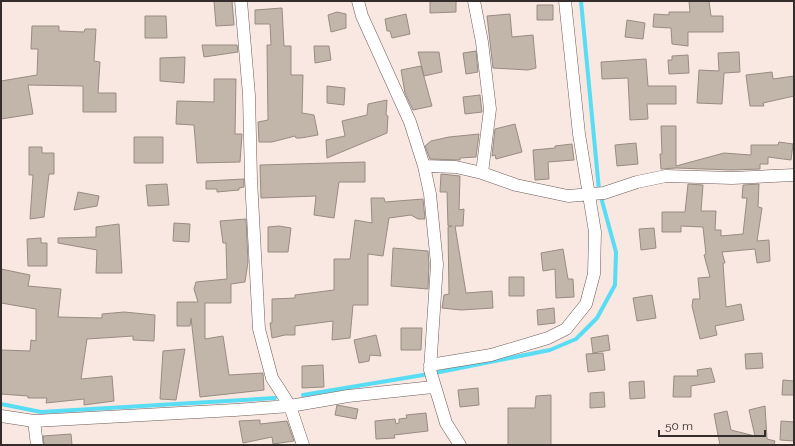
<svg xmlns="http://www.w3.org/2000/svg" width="795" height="446" viewBox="0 0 795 446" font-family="Raleway,sans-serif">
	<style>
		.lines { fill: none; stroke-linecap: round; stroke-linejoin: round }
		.stream { stroke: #59ddf4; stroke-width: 4 }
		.building { fill: #c2b6ab; stroke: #988c82 }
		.street-casing { stroke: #6c5d58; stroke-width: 13 }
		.street { stroke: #fff; stroke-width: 12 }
	</style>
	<rect width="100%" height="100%" fill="#f9e7e1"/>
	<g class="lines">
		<path class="stream" d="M303,395L435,373L550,350L576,339L597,318L615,285L616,252L599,190L581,1
			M1,404L41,412L275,398"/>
	</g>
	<path class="building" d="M214,1H232L234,25L216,26Z
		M430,1H456V12L430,13Z
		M689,1H709L711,16H723V32H688V46L672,44L671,28L653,27L654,14L669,15V12H690Z
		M537,5H553V20H537Z
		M282,8L284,46H291V75H303L302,113L314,115L318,135L301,138H296L295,136L272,142H259L258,122L268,120L267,45H271L270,24H255V10Z
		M337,12L346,14V28L331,32L328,15Z
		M406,14L410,34L392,38L390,31H387L385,19Z
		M510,14L512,37L533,35L536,68L528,70L493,68L487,16Z
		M145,16H166L167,38H145Z
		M627,20L645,23L643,39L625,37Z
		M32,26H59V31L84,32L85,29H96L94,61L100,62L98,93H116V112H83V86L28,85L33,114L1,119V81L37,75L38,49H31Z
		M202,45H237L238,52L204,57Z
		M314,46H329L331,60L315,63Z
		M476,51L478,72L466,74L463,53Z
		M418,52H439L442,72L424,76Z
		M739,52L740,72L724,73L722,104L697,103L699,70L719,71L718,53Z
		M688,55L689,73L669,74L668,60H672V56Z
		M185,57L184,83L160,81V58Z
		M646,59L648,86H676V104H647L648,119L630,120L628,78L602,79L601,62Z
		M421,66L432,106L413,110L405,93L401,70Z
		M772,72L773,79L794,76V96L763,103L764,106H750L746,75Z
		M214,79H236L235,134H242L240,162L197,163L194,125L176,124L177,101L214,102Z
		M327,86L345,88L344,105L327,103Z
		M480,95L482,112L465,114L463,97Z
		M387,100L386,115L388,116L387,133L327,158L326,140L345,136L342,121L367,115L368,104Z
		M515,124L522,152L496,159L495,155L492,156L495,129Z
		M661,126H676V166L724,153L751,155V145H778L779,142L793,144L791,160L768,157V164H760V169L732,170L676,168L661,169L660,154H662Z
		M479,134L476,157L460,158V160L430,159L425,146L431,141L449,137Z
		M134,137H163V163H134Z
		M636,143L638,164L617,166L615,145Z
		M572,144L574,160L548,162L549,179L535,180L533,150L555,148V146Z
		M29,147H42V153H54V174H49L44,217L30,219L33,175H29Z
		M365,162V182H339L334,218L314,215L316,196L261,198L260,165Z
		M441,174L460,176L459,210L464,209L463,226H455L466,293L492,291L493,308L461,310L442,308L444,295L449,294L448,227L452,226H448L447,192H440Z
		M244,179V187L239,188V190L217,192V189H206V181Z
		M167,184L169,205L148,206L146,185Z
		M688,184L703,185L701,211H716L715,230H721V236L743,234L747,198H742L743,185L759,184L758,207L762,208L757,241L769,240L770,261L757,263L755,249L722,252L725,263H723L726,307L741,304L744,320L715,326L717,335L700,339L692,306L693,299H700L698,278L710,277L704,255L706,254L703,227L681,226V232H662V212H685Z
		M78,192L99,196L97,206L74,210Z
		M371,198H384L385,202L423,199L425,219H418L411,215L389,218L383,256L368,254V305H353L350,338L332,340L333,321L295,326V335H285L272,338L270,323H272V299L295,298V295L334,290V259H350L355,220L372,223Z
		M246,219L248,262L245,282L231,284V303H205V339L223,336L229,375L263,373L264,390L200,397L191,318L190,326H177V302H198L194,289L196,282L227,279L226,243H223L220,221Z
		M174,223L190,224L189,242L173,241Z
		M119,224L122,273H96L97,250L58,243V238L96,237V227Z
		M279,226L291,228L288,252H268V227Z
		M654,228L656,248L641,250L639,229Z
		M41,238V243H47V266H28L27,239Z
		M393,248L428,251L429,264L428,289L391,286Z
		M563,249L568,279H573L574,297L556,298L555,269L543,271L541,253Z
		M1,269L30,275L28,286L61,289L58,317L102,318V314L124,312L155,315L154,341L133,340V336L87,339L81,379L112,376L114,401L84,405V399L46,403L47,398H28V396L1,394V350L30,351L31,340L36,341V309L1,303Z
		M509,277H524V296H509Z
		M652,295L656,318L637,321L633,298Z
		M554,308L555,323L538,325L537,310Z
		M401,328H422L421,350H401Z
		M376,335L381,356L370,355L369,361L359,363L354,340Z
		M608,335L610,350L593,353L591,338Z
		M185,349L176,400L160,399L163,351Z
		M603,353L605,370L588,372L586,354Z
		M762,353L763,368L746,369L745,354Z
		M323,365L324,387L302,388V366Z
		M711,368L715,382L691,386V397H673L674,376H698L697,370Z
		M783,380L794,381V395H782Z
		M644,381L645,398L630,399L629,382Z
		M478,388L479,405L460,407L458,390Z
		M604,392L605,407L590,408V393Z
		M551,395V445H508V408H535L536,396Z
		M337,405L358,409L356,419L335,415Z
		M765,406L767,439L775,441L774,445H720L714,414L727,411L731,430L755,436L749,410Z
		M426,413L428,431L394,435L395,438L376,439L375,421L395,419L396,424L399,423V419L407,418L406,415Z
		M260,420V424L287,421L294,441L273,444L272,437L243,443L239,421Z
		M781,421L794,422V441L780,440Z
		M71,434L72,445H44L43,436Z"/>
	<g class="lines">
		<defs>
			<path id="street" d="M241,1L249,95L251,179L259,329L272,378L290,406L303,445
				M358,1L362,16L410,122L424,166L430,194L437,264L430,370L446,423L460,445
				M474,1L482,42L490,109L482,173
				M424,166L456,167L482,173L516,185L568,196L604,193L637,182L666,176L732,178L794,175
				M430,365L491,355L548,338L566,329L586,304L594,274L595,232L579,134L565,1
				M1,416L34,421L235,410L290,406L348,396L433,387
				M34,421L37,445"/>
		</defs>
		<use href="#street" class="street-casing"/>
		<use href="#street" class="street"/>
	</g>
	<rect width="795" height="446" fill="none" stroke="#342d2b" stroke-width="4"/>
	<path d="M659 430v6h106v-6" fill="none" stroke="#342d2b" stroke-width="2"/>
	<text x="665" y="430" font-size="12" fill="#342d2b" stroke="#f9e7e1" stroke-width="3" paint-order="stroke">50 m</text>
</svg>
